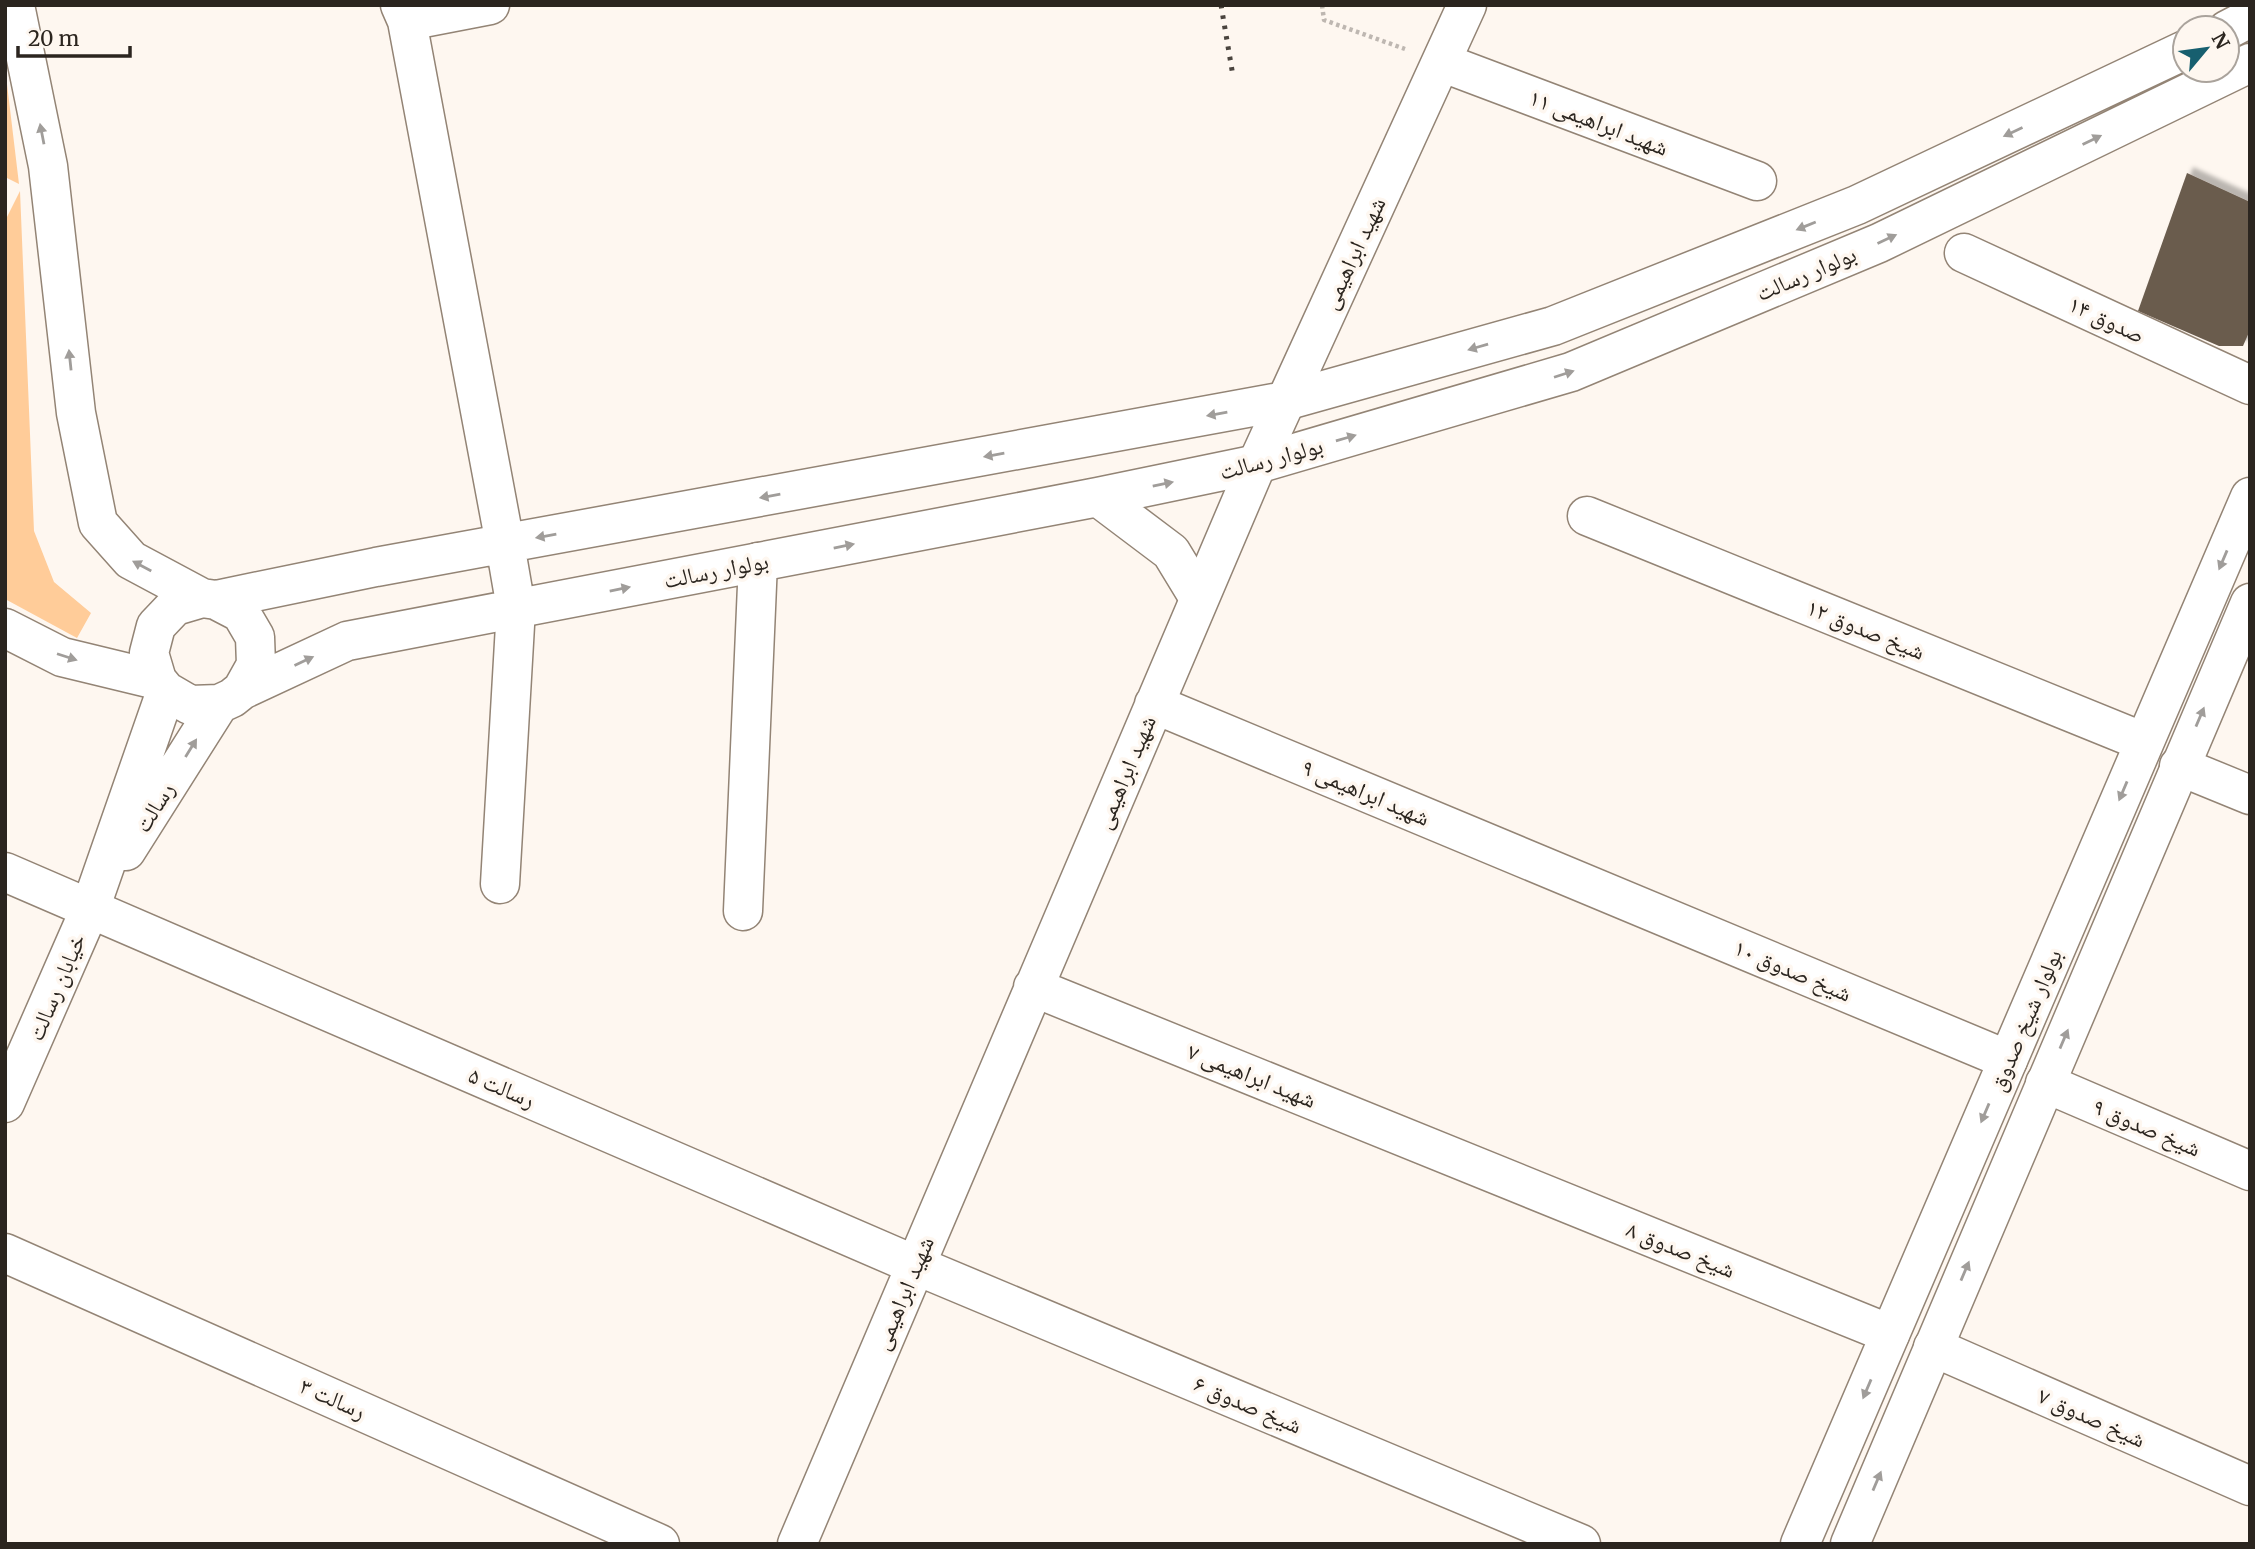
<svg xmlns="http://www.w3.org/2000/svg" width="2255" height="1549" viewBox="0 0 2255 1549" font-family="Merriweather,'Noto Naskh Arabic',serif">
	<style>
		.green { fill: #fc9 }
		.building { fill: #6a5c4e; filter: url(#shadow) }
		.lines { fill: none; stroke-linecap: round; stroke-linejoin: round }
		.minor-casing { stroke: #938475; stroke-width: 41 }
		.major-casing { stroke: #938475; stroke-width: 41 }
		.path { stroke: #beb7b1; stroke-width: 4.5; stroke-dasharray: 3.5 3.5; stroke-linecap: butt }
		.minor { stroke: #fff; stroke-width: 38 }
		.major { stroke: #fff; stroke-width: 38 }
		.rail { stroke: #4a443e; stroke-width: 5; stroke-dasharray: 3.5 7; stroke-linecap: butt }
		.oneway { fill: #a09d9a }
		.labels { text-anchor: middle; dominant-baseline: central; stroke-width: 7; stroke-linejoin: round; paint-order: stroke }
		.street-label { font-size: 23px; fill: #2b251f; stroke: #fef7f0 }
	</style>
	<defs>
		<filter id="shadow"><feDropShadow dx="6" dy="-6" stdDeviation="2" flood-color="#0004"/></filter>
	</defs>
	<rect width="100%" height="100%" fill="#fef7f0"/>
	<path class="green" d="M5,75L7,84L19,184L5,177Z
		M20,191L34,531L54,582L91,613L77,638L5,599V221Z"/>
	<path class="building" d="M2187,173L2250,202V330L2243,346H2219L2138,311Z"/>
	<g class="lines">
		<defs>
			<path id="minor" d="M400,5L407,21L505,544
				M407,21L490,5
				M1441,62L1757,181
				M1964,253L2250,385
				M1587,516L2144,742
				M5,628L62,657L157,680
				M1154,704L2008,1060
				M2179,766L2250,795
				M5,872L915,1265L1581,1544
				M500,884L516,608
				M743,911L758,562
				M1033,987L1890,1334
				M2045,1083L2250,1171
				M5,1253L660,1544
				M1933,1347L2250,1486
				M797,1544L1257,464L1467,5"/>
			<path id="major" d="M15,5L48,166L76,413L98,523L131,560L202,598L216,600L241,613L255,637L256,665L242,690L232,698L219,704L190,705L166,691L157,680L149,653L156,626L175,606L202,598
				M2227,30L2250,18
				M1098,497L1171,552L1199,598
				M505,544L516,608
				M216,600L376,567L1285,401L1553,326L1857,205L2185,50
				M242,690L347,641L1098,497L1257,464L1571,372L1879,243L2250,63
				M126,851L219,704
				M5,1103L90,909L166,691
				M1800,1544L2250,497
				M1850,1544L2250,603"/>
		</defs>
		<use href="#minor" class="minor-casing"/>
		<use href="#major" class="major-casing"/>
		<path class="path" d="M1322,5L1324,20L1405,49"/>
		<use href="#minor" class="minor"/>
		<use href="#major" class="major"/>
		<path class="rail" d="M1221,5L1233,76"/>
	</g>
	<defs><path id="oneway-solid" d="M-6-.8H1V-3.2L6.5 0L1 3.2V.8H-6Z" transform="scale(1.75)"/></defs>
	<g class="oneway">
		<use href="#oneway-solid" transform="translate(2013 132) rotate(155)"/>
		<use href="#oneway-solid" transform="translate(42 134) rotate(-101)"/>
		<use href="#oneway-solid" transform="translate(2092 140) rotate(-26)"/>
		<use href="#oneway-solid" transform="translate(1806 226) rotate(158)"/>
		<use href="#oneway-solid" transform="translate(1887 239) rotate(-25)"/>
		<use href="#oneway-solid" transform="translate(1478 347) rotate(164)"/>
		<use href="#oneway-solid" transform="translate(70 360) rotate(-96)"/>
		<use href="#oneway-solid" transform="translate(1564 374) rotate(-18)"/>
		<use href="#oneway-solid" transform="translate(1217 414) rotate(170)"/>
		<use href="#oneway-solid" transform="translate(1346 438) rotate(-16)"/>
		<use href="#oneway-solid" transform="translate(994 455) rotate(170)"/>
		<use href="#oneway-solid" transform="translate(1163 484) rotate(-12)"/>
		<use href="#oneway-solid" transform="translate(770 496) rotate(170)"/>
		<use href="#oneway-solid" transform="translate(546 536) rotate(170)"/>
		<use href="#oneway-solid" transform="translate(844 546) rotate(-11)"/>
		<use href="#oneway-solid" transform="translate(2223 560) rotate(113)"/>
		<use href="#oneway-solid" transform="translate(142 566) rotate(-152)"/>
		<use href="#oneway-solid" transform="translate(620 589) rotate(-11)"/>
		<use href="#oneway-solid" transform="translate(67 657) rotate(18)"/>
		<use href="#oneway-solid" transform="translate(304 661) rotate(-25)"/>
		<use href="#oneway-solid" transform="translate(2200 717) rotate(-67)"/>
		<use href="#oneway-solid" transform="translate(191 748) rotate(-58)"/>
		<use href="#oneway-solid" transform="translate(2123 791) rotate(113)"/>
		<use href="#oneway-solid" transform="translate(2064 1039) rotate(-67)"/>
		<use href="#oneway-solid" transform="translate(1985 1113) rotate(113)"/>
		<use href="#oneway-solid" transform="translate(1965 1271) rotate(-67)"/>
		<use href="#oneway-solid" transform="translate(1867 1389) rotate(113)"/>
		<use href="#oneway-solid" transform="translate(1877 1481) rotate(-67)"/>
	</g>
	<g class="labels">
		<g class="street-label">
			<text transform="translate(1599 122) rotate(21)">شهید ابراهیمی ۱۱</text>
			<text transform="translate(1353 253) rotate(-65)">شهید ابراهیمی</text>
			<text transform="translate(1806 273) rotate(-23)">بولوار رسالت</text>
			<text transform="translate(2107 319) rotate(25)">صدوق ۱۴</text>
			<text transform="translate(1271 458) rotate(-15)">بولوار رسالت</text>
			<text transform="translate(716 570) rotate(-11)">بولوار رسالت</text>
			<text transform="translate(1866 629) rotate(22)">شیخ صدوق ۱۲</text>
			<text transform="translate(1125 772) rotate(-67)">شهید ابراهیمی</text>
			<text transform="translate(1366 792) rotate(23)">شهید ابراهیمی ۹</text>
			<text transform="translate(154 807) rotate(-58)">رسالت</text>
			<text transform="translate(1793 970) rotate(23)">شیخ صدوق ۱۰</text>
			<text transform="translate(56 987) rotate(-67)">خیابان رسالت</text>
			<text transform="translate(2025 1020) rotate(-67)">بولوار شیخ صدوق</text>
			<text transform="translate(1252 1075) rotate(22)">شهید ابراهیمی ۷</text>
			<text transform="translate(502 1087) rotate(23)">رسالت ۵</text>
			<text transform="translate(2147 1127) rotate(23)">شیخ صدوق ۹</text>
			<text transform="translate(1681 1249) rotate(22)">شیخ صدوق ۸</text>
			<text transform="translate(903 1293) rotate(-67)">شهید ابراهیمی</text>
			<text transform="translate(333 1398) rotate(24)">رسالت ۳</text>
			<text transform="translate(1248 1404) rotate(23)">شیخ صدوق ۶</text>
			<text transform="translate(2092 1417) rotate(24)">شیخ صدوق ۷</text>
		</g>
	</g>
	<rect width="2255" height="1549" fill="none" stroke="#2b251f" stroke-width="14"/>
	<g transform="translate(2206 49) rotate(61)"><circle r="33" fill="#fef7f0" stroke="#aaa39c" stroke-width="2"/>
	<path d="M0-5L12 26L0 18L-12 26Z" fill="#175f6f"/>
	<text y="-10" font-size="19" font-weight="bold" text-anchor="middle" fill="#2b251f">N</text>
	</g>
	<path d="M18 46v10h112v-10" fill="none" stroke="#2b251f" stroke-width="3.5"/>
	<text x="28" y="46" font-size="21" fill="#2b251f" stroke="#fef7f0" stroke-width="5" paint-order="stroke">20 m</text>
</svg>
